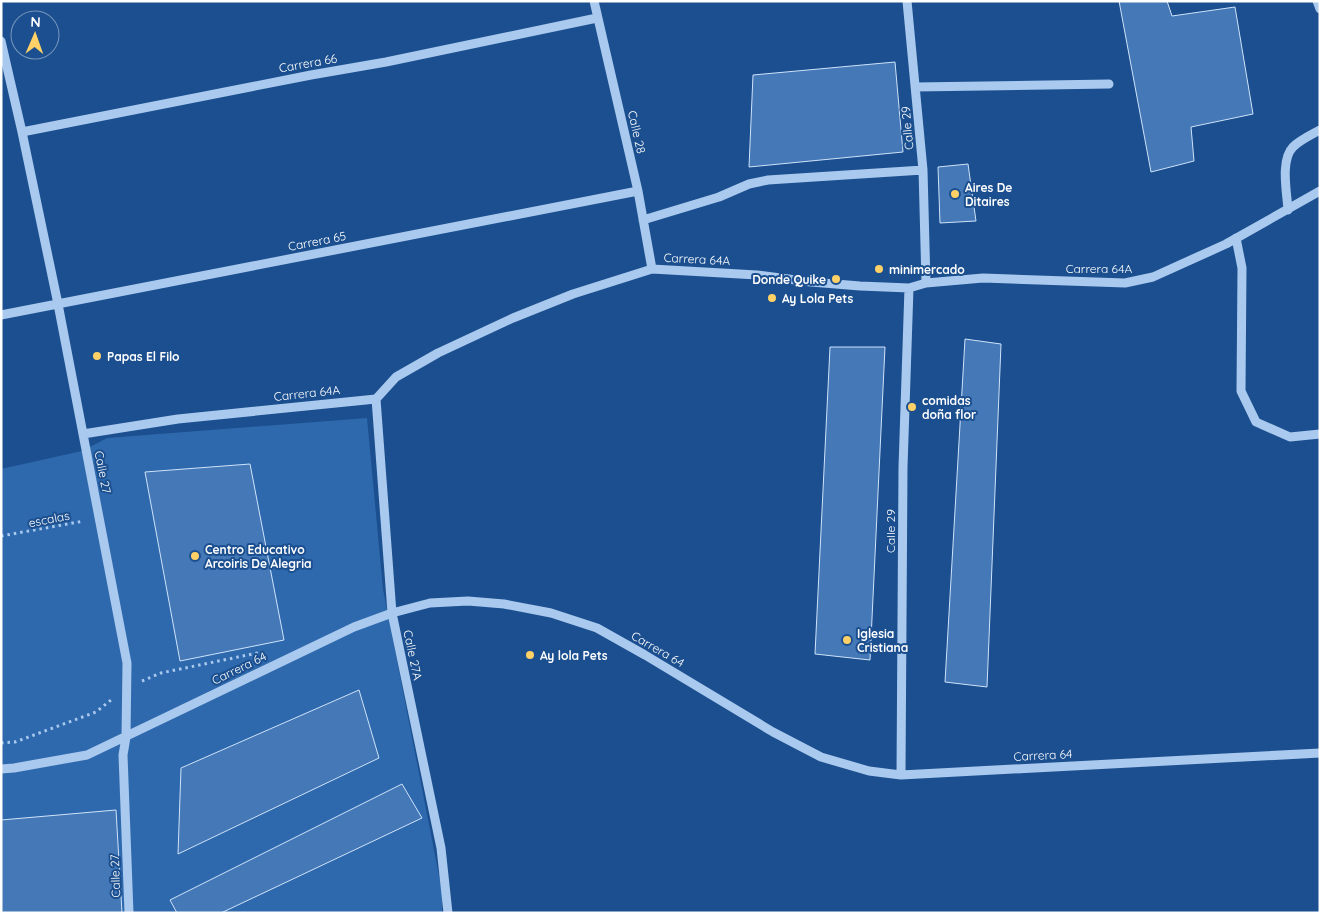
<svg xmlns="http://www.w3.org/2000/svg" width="1321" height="914" viewBox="0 0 1321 914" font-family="Quicksand,sans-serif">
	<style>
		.green { fill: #2e69ad }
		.building { fill: #4478b7; stroke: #cfe3fa }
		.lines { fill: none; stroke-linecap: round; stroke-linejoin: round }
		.path { stroke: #a9c9ee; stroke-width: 3; stroke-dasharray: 2.5 4; stroke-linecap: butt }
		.minor { stroke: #a9c9ee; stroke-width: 9 }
		.poi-dot { fill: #ffd166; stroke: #1b4f8f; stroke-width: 2 }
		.labels { text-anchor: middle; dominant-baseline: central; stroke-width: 4; stroke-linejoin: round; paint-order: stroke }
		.street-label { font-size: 12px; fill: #fff; stroke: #1b4f8f }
		.poi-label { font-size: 12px; font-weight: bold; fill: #fff; stroke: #1b4f8f; text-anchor: start }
	</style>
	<rect width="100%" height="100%" fill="#1b4f8f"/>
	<path class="green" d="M367,418L383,589L442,891V913H1V469L82,451L107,438Z"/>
	<path class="building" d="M1119,1H1167L1172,16L1235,7L1253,114L1191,127L1194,161L1151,172Z
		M895,62L903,152L749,167L753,75Z
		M968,164L976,221L940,223L938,167Z
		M965,339L1001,344L987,687L945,682Z
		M830,347H885L870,660L815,654Z
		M250,464L284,640L180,661L145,472Z
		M359,690L379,758L178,854L181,768Z
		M402,784L422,818L221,913H177L170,900Z
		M116,810L122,913H1V820Z"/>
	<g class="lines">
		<path class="path" d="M1,536L84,521
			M142,681L161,673L262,652
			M1,743L15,742L96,712L111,700"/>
		<path class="minor" d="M594,1L638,191L652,269
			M907,1L923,170L926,283
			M1317,1L1320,9
			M1,41L22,132L58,304L127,663L126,737L123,755L129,913
			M915,87L1109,84
			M22,132L311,75L386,62L597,18
			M1288,210C1287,193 1280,160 1293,147C1300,140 1311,135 1320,130
			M643,220L719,197L749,184L768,180L923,170
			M1236,238L1242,268L1241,391L1256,422L1290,437L1320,434
			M1,315L638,191
			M376,399L392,613L441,848L448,913
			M83,434L178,419L376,399L396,377L438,353L513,318L573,294L652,269L757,275L811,282L860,286L909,288L926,283L983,278L1125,283L1153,277L1226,244L1320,191
			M1,769L14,768L87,755L354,627L392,613L430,603L468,601L504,604L551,613L597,628L645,655L773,732L821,757L869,771L901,775L1320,753
			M901,775L903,467L909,288"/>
	</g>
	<g class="poi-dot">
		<circle cx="955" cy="194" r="5"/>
		<circle cx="879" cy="269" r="5"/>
		<circle cx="836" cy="279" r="5"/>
		<circle cx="772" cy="298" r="5"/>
		<circle cx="97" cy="356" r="5"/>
		<circle cx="912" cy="407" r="5"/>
		<circle cx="195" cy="556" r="5"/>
		<circle cx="847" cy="640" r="5"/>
		<circle cx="530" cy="655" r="5"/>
	</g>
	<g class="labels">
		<g class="street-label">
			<text transform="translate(308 63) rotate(-10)">Carrera 66</text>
			<text transform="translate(907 128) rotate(-95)">Calle 29</text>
			<text transform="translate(637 132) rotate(77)">Calle 28</text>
			<text transform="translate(317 241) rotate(-11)">Carrera 65</text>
			<text transform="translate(697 259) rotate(3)">Carrera 64A</text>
			<text x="1099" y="268">Carrera 64A</text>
			<text transform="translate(307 393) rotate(-6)">Carrera 64A</text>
			<text transform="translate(103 472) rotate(79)">Calle 27</text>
			<text transform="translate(49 519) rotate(-11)">escalas</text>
			<text transform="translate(890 531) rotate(-90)">Calle 29</text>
			<text transform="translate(658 649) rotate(30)">Carrera 64</text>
			<text transform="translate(413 655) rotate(78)">Calle 27A</text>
			<text transform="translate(239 668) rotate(-26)">Carrera 64</text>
			<text transform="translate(1043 755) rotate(-3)">Carrera 64</text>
			<text transform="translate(115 876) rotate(-92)">Calle 27</text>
		</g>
		<g class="poi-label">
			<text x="965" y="187">Aires De<tspan x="965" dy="14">Ditaires</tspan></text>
			<text x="889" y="269">minimercado</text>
			<text x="826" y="279" text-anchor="end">Donde Quike</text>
			<text x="782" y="298">Ay Lola Pets</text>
			<text x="107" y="356">Papas El Filo</text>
			<text x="922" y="400">comidas<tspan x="922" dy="14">doña flor</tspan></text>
			<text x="205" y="549">Centro Educativo<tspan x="205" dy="14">Arcoiris De Alegria</tspan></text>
			<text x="857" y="633">Iglesia<tspan x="857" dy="14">Cristiana</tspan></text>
			<text x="540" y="655">Ay lola Pets</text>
		</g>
	</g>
	<rect width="1321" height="914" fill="none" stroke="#ffffff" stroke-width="5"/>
	<g transform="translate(35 35) rotate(2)"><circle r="24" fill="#1b4f8f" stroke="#7695bc"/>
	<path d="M0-4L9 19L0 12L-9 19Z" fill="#ffd166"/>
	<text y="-8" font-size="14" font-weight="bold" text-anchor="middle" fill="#ffffff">N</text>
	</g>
</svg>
